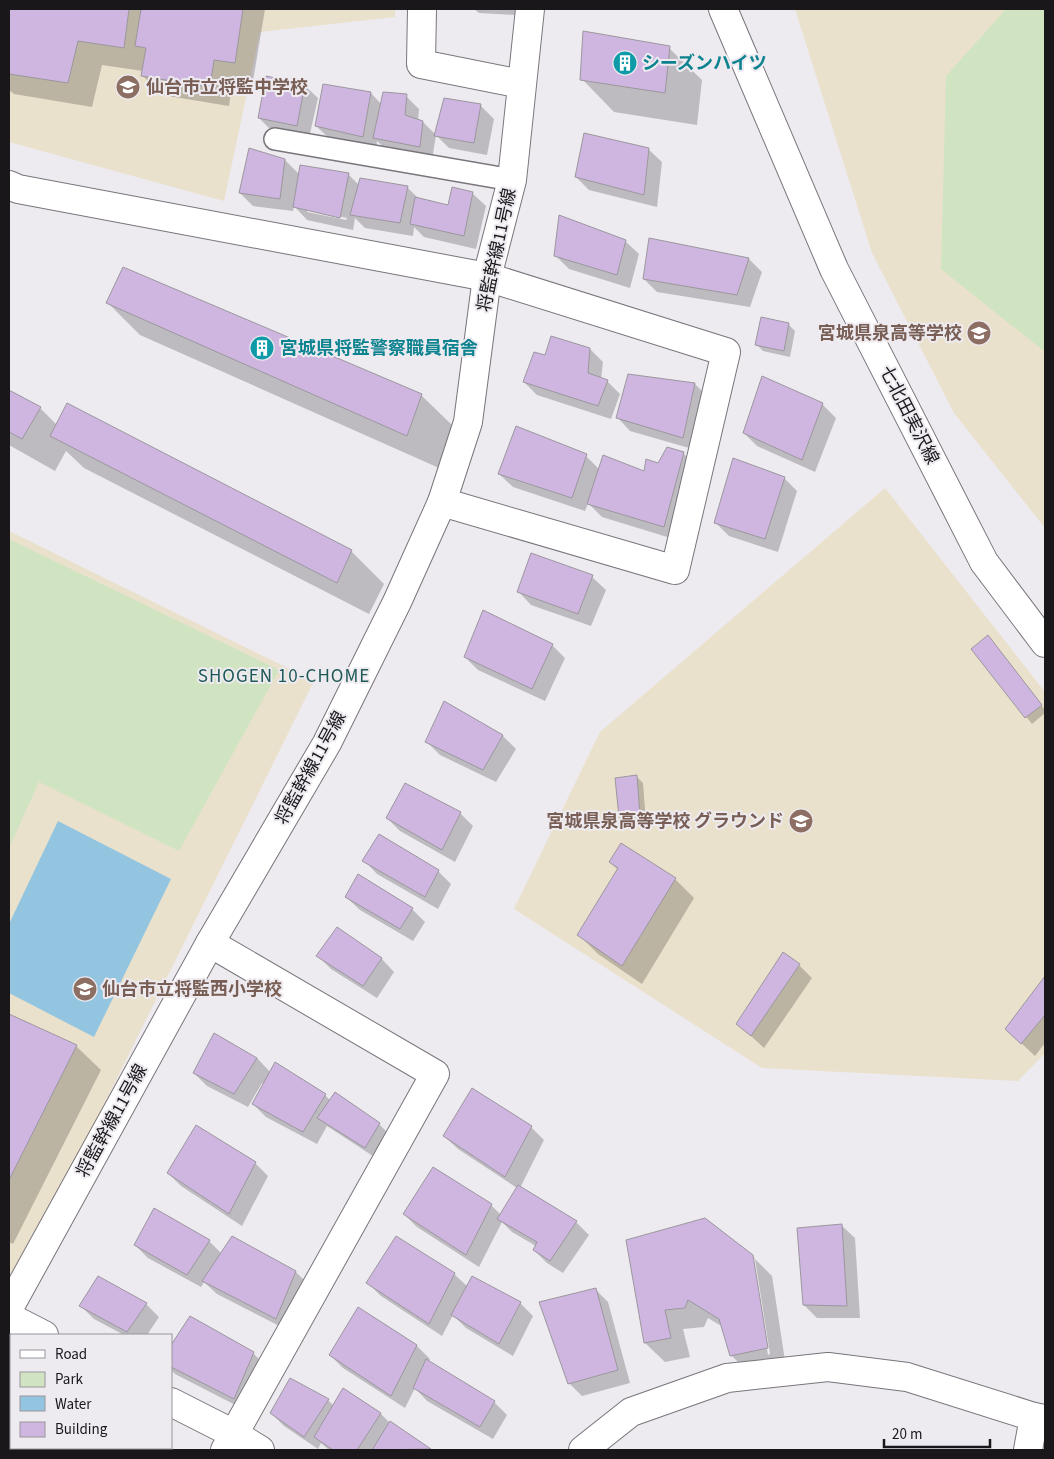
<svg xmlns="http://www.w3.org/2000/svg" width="1054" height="1459" viewBox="0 0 1054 1459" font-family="'Source Sans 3','Noto Sans JP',sans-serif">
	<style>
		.education { fill: #eae1cc }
		.green { fill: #d0e4c2 }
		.water { fill: #93c5e0 }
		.shadow { fill: #0003; fill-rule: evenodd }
		.building { fill: #cfb6e0; stroke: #9b979e }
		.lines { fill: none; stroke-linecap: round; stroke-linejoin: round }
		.service-casing { stroke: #79757b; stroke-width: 24 }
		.minor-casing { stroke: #79757b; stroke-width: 30 }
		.tertiary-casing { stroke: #79757b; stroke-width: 30 }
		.service { stroke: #fff; stroke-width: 21 }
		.minor { stroke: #fff; stroke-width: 28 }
		.tertiary { stroke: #fff; stroke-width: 28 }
		.labels { text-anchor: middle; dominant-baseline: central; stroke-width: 4; stroke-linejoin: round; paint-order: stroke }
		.culture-label { font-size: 18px; font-weight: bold; fill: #0d838f; stroke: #edeaf0; text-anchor: start }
		.education-label { font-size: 18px; font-weight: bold; fill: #785e54; stroke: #edeaf0; text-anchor: start }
		.street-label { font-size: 18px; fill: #19171a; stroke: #edeaf0 }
		.neighbourhood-label { font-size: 19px; letter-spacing: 1px; fill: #1e5956; stroke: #edeaf0 }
	</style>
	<rect width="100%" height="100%" fill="#edeaf0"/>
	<path class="education" d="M9,9H395V17L260,32L224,201L9,142Z
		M795,9H1045V528L954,413L872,253Z
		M885,488L1045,692V1053L1018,1081L762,1068L514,909L600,732Z
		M9,531L314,681L9,1296Z"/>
	<path class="green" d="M1006,9H1045V352L941,269L946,76Z
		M9,539L279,670L179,851L39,782L9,848Z"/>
	<path class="water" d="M58,821L171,879L94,1037L9,993V924Z"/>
	<path class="shadow" d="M9,9H265L253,81L233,78L229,106L162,95L142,75L143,71L102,65L92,107L14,94L9,90Z
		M474,9H533L534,16L479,13Z
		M669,48L702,80L697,125L614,112L582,79Z
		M304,85L318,98L309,138L272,131L259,118Z
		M371,93L381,104L406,96L419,109L418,121L423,122L436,135L445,100L481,106L494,119L487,155L449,148L436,135L432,160L387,150L377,141L376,149L330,139L316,126Z
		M648,149L662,162L657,207L589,190L576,177Z
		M285,160L300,175L348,174L359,185L407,187L420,200L449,206L472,193L486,206L476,249L424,237L414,227L413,236L365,228L355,218L353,230L307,220L294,206L293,211L253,206L240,193ZM307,209L347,218L346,220L307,212Z
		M625,241L639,254L630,288L569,269L556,256Z
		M749,259L762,272L750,307L657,292L644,279Z
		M108,303L421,395L454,427L439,468L140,335Z
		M788,324L795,331L790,357L763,351L757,345Z
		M590,349L603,362L601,379L607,381L620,394L611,419L537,395L524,382L546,357Z
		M629,375L695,384L708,397L696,450L630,431L617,417Z
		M763,378L823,405L836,418L815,472L757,446L744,433Z
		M9,391L40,408L57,425L68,405L351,551L384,584L369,614L84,468L66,451L55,471L9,445Z
		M683,453L696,466L677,540L602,517L588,503L585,511L513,487L499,474L586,456L599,469L645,473Z
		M784,478L797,491L778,552L729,536L716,523Z
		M532,554L592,577L606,590L591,626L531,605L518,591Z
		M994,643L1045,710V713L1032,724L973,649Z
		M552,645L565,658L545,701L478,670L465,657Z
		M444,702L503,736L516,749L496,782L440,755L427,742Z
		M637,777L643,783L646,822L627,823L620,816Z
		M460,813L473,826L455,862L400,831L387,818Z
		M364,860L438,871L451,884L438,909L377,874Z
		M610,862L675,879L694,898L642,984L598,954L579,935L618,870Z
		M346,897L412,909L425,922L413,941L360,910Z
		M318,956L381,958L394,972L377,998L331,969Z
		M799,965L812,978L764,1048L738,1024Z
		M1045,978V1043L1035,1056L1006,1029Z
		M9,1015L76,1046L101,1070L13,1244L9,1242Z
		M257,1058L271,1073L325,1095L330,1100L379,1124L392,1137L379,1160L327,1126L317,1144L266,1117L253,1104L264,1084L262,1083L248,1107L207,1086L194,1073Z
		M531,1127L544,1140L520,1188L576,1222L589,1235L563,1273L547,1263L534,1250L536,1246L512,1232L502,1222L479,1267L417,1227L404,1214L491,1205L501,1215L517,1188L458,1149L444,1136Z
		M255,1163L268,1176L242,1226L181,1186L168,1173Z
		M841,1225L855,1238L860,1318H817L804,1305Z
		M233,1237L296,1272L309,1285L289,1331L217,1294L204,1282L201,1287L148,1258L135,1245L209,1241L222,1254Z
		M627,1241L752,1256L772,1276L786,1367L750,1374L731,1355L723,1327L708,1318L704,1327L683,1329L690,1357L665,1362L645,1343ZM752,1259H755L770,1354L768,1355Z
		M454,1274L468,1287L520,1303L533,1316L513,1356L466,1328L453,1315L442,1336L381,1296L368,1283Z
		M98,1278L146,1304L159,1317L147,1335H124L94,1319L81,1306Z
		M595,1289L608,1302L630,1383L582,1396L569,1383Z
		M417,1346L430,1359L428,1362L494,1402L507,1415L493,1439L427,1401L415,1388L405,1408L343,1368L330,1355Z
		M171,1347L253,1353L266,1366L247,1411L175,1374L171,1370Z
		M328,1400L334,1406L381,1414L390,1423L430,1450H329L321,1443L318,1449L284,1426L271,1413Z
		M26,1448H110L112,1450H30Z
		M116,1448H121L125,1450H115Z"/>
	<path class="building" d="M9,9H129L124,48L78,41L68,83L9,74Z
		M141,9H243L235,63L214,60L210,87L141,76L146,48L135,46Z
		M583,31L670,46L665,93L580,80Z
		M266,76L305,84L297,126L258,118Z
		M323,84L371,92L363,137L315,126Z
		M383,92L407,94L405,115L423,121L420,147L373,138Z
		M444,98L481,104L474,143L434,136Z
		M584,133L649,148L644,195L575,177Z
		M249,148L285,159L280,199L239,193Z
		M300,165L349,173L340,218L293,207Z
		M360,178L408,186L400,223L350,215Z
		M452,187L473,192L464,236L410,224L415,197L448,205Z
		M559,215L626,240L617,275L554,256Z
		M649,238L749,258L737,295L643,279Z
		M123,267L422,394L407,436L106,303Z
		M761,317L789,323L784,351L755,345Z
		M551,336L590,348L588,373L608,380L598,406L523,382L534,352L545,355Z
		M628,374L695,383L683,438L616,418Z
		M762,376L823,403L802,460L743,433Z
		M9,390L41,407L22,439L9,432Z
		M67,403L352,550L337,583L50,436Z
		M516,426L587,454L572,498L498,474Z
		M667,447L684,452L664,527L587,504L603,455L644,471L646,459L658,463Z
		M733,458L785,477L765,539L714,523Z
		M531,553L593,575L578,614L517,592Z
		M483,610L553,644L532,689L464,657Z
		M988,635L1042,705L1025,718L971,649Z
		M444,701L503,735L483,770L425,742Z
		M637,775L640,816L619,817L615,778Z
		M405,783L461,812L442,850L386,818Z
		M379,834L439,870L425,897L362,861Z
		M621,843L676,878L622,966L577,935L618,868L609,862Z
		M358,874L413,908L400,929L345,897Z
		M337,927L382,958L363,986L316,956Z
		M783,952L800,964L751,1036L736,1024Z
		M1045,976V1015L1021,1044L1005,1029Z
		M9,1014L77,1045L9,1180Z
		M214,1033L257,1058L234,1094L193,1073Z
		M275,1062L326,1094L303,1132L252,1104Z
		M472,1088L532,1126L505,1177L443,1136Z
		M335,1092L380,1123L365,1148L317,1118Z
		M196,1125L256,1162L229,1214L167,1173Z
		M433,1167L492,1204L466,1255L403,1214Z
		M518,1185L577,1221L550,1261L533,1250L537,1242L497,1219Z
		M154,1208L210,1240L187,1275L134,1245Z
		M705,1218L753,1255L768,1348L730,1356L719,1319L688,1300L685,1308L665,1310L671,1338L644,1343L626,1240Z
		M842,1224L847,1306L803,1305L797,1228Z
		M232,1236L296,1271L276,1319L202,1281Z
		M396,1236L455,1273L429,1324L366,1283Z
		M98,1276L147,1303L127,1332L79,1306Z
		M472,1276L521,1302L499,1344L451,1315Z
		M596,1288L618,1370L568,1384L539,1302Z
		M358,1307L417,1345L391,1396L329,1355Z
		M190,1316L254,1352L234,1399L171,1367V1345Z
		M426,1359L495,1401L480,1427L413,1388Z
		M290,1378L329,1399L304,1437L270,1413Z
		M343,1388L381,1413L357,1450H333L314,1437Z
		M390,1421L431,1449L372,1450Z
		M32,1448H97L96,1450H36Z"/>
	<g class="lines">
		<defs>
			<path id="service" d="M275,139L512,180"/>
			<path id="minor" d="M422,9L421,64L521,84
				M9,185L18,189L487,277L726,352L675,570L442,502
				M210,943L435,1074L225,1450
				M1028,1450L1034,1417L1045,1419"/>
			<path id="tertiary" d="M723,9L834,269L984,562L1045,643
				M9,1308L210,943L327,743L397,602L442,502L468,422L487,277L512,180L530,9
				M9,1317L44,1335
				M171,1402L234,1434L260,1450
				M583,1450L631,1412L727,1378L828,1367L907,1377L1034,1417"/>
		</defs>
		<use href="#service" class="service-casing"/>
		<use href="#minor" class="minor-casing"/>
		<use href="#tertiary" class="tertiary-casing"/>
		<use href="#service" class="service"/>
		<use href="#minor" class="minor"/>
		<use href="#tertiary" class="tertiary"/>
	</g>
	<defs>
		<symbol id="building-disc" viewBox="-11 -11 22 22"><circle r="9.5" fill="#0f9aa8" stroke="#edeaf0"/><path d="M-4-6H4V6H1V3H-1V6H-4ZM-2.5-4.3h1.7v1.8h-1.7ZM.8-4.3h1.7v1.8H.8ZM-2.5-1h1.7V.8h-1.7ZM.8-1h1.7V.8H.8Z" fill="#fff"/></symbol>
		<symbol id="school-disc" viewBox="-11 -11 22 22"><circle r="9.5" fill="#8d6e63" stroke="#edeaf0"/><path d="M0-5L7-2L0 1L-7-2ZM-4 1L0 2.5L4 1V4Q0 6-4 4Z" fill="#fff"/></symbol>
	</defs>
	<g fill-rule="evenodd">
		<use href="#building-disc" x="611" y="49" width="28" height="28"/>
		<use href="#school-disc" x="114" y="73" width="28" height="28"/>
		<use href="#school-disc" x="965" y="319" width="28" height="28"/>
		<use href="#building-disc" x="248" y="334" width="28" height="28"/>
		<use href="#school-disc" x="787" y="807" width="28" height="28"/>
		<use href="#school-disc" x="71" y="975" width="28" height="28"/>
	</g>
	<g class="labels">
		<g class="culture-label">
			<text x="642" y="63">シーズンハイツ</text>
			<text x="280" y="348">宮城県将監警察職員宿舎</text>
		</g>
		<g class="education-label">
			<text x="146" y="87">仙台市立将監中学校</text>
			<text x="962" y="333" text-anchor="end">宮城県泉高等学校</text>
			<text x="784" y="821" text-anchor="end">宮城県泉高等学校 グラウンド</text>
			<text x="102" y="989">仙台市立将監西小学校</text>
		</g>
		<g class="street-label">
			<text transform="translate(497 250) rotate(-78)">将監幹線11号線</text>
			<text transform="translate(909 415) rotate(63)">七北田実沢線</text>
			<text transform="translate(311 768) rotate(-61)">将監幹線11号線</text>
			<text transform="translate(112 1121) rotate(-61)">将監幹線11号線</text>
		</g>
		<g class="neighbourhood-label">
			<text x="284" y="676">SHOGEN 10-CHOME</text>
		</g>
	</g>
	<rect width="1054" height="1459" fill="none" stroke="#19171a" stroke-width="20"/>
	<rect x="10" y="1334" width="162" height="115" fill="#edeaf0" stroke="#98969a"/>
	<rect x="20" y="1350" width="25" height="8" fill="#ffffff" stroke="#98969a"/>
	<text x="55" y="1359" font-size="15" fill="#19171a">Road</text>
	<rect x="20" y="1372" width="25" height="15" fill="#d0e4c2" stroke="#98969a"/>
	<text x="55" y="1384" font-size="15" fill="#19171a">Park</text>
	<rect x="20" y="1396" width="25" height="15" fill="#93c5e0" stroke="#98969a"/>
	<text x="55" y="1409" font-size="15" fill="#19171a">Water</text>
	<rect x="20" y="1422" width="25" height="15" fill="#cfb6e0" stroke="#98969a"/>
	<text x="55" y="1434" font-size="15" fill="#19171a">Building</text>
	<path d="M884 1439v8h106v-8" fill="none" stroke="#19171a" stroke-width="2.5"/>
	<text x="892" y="1439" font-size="15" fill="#19171a" stroke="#edeaf0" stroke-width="4" paint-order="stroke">20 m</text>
</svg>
